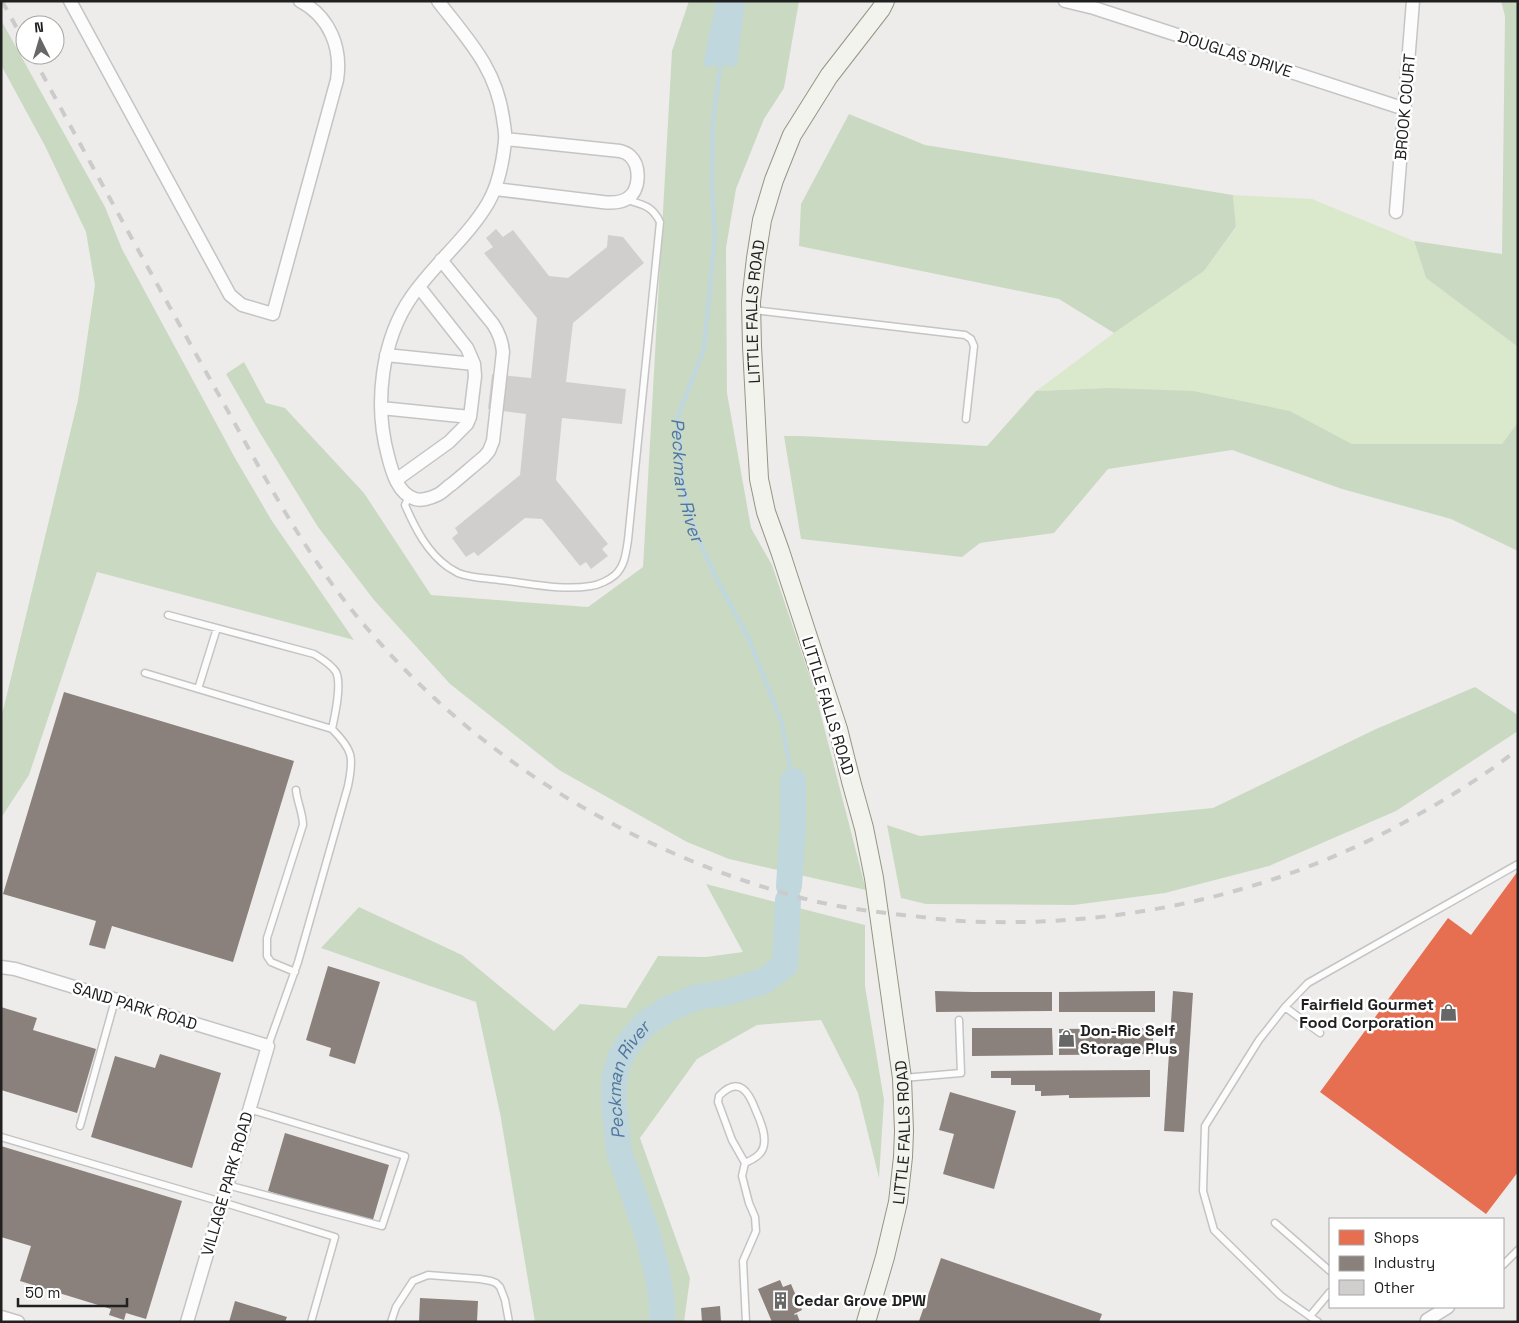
<svg xmlns="http://www.w3.org/2000/svg" width="1519" height="1323" viewBox="0 0 1519 1323" font-family="'Space Grotesk',sans-serif">
	<style>
		.grass { fill: #dae8cc }
		.forest { fill: #cadac2 }
		.water { fill: #c0d7de }
		.shops { fill: #e76f51 }
		.industry { fill: #8a817c }
		.lines { fill: none; stroke-linecap: round; stroke-linejoin: round }
		.stream { stroke: #c0d7de; stroke-width: 4.5 }
		.river { stroke: #c0d7de; stroke-width: 26 }
		.building { fill: #d1cfcd }
		.lane-casing { stroke: #c5c4c4; stroke-width: 9 }
		.street-casing { stroke: #c5c4c4; stroke-width: 15 }
		.secondary-casing { stroke: #949683; stroke-width: 20 }
		.lane { stroke: #fcfcfc; stroke-width: 6 }
		.street { stroke: #fcfcfc; stroke-width: 12 }
		.secondary { stroke: #f3f3ed; stroke-width: 18 }
		.rail { stroke: #cbcbcb; stroke-width: 4; stroke-dasharray: 10 10; stroke-linecap: butt }
		.labels { text-anchor: middle; dominant-baseline: central; stroke-width: 5; stroke-linejoin: round; paint-order: stroke }
		.street-label { font-size: 16px; fill: #202020; stroke: #fff }
		.poi-label { font-size: 16px; font-weight: bold; fill: #202020; stroke: #fff; text-anchor: start }
		.water-label { font-size: 18px; font-style: italic; fill: #5277a0; stroke: #fff }
	</style>
	<rect width="100%" height="100%" fill="#eeecea"/>
	<path class="grass" d="M1233,195L1312,199L1414,241L1426,278L1518,347V422L1502,444H1352L1290,411L1108,388L1036,391L1114,333L1204,271L1236,228Z"/>
	<path class="forest" d="M689,1H799L784,88L764,119L736,189L726,248L727,393L751,528L772,565L815,692L866,890L729,859L687,842L559,770L450,684L374,600L318,527L260,433L226,374L244,362L266,403L285,408L364,493L431,595L588,607L643,567L672,51Z
		M1501,1H1518V347L1426,278L1414,241L1502,254L1505,16Z
		M1,20L105,207L122,249L235,458L272,521L354,640L97,572L29,775L1,818V719L78,400L95,285L86,232L45,146L1,65Z
		M849,114L925,145L1233,195L1236,227L1204,271L1114,333L1059,299L799,246L801,204Z
		M1108,388L1193,391L1290,411L1352,444H1502L1518,422V551L1451,519L1342,489L1232,450L1108,469L1054,533L980,543L962,557L801,539L784,436H801L987,446L1036,391Z
		M1475,687L1518,715V731L1396,811L1269,866L1165,893L1074,905L926,904L901,898L887,825L920,836L1213,808L1376,729Z
		M706,884L865,925V986L884,1100L879,1178L858,1093L821,1020L757,1025L697,1059L640,1138L690,1278L684,1322H535L500,1113L476,1002L321,948L359,907L462,955L554,1031L580,1004L626,1008L658,956L706,957L743,952Z"/>
	<path class="water" d="M716,1H745L737,66H703Z"/>
	<path class="shops" d="M1518,871V1172L1486,1214L1320,1092L1448,918L1471,935Z"/>
	<path class="industry" d="M64,692L294,761L233,962L112,926L105,949L89,945L96,921L3,894Z
		M328,966L380,982L355,1064L329,1056L331,1048L306,1040Z
		M935,991L973,992H1052V1011L936,1012Z
		M1155,991V1012H1059V992Z
		M1173,991L1193,993L1184,1132L1164,1131Z
		M1,1007L37,1018L33,1030L96,1049L77,1113L1,1090Z
		M972,1028H1052L1053,1055L972,1056Z
		M1153,1028V1054L1059,1055V1029Z
		M160,1054L221,1073L192,1168L91,1137L115,1056L155,1068Z
		M1150,1070V1097L1069,1098V1095L1041,1096V1091H1035V1085H1011V1078H991V1071Z
		M950,1092L1016,1111L994,1189L943,1174L954,1134L939,1130Z
		M285,1133L389,1165L372,1223L268,1191Z
		M1,1146L182,1201L146,1319L126,1313L124,1320L109,1315L111,1309L20,1281L31,1246L1,1237Z
		M941,1258L1102,1314L1099,1322L919,1321Z
		M780,1280L783,1287L791,1284L802,1310L794,1314L795,1315L797,1314L800,1322H772L758,1289Z
		M420,1298L478,1301L477,1322H419Z
		M235,1301L287,1317L285,1322H229Z
		M720,1306L721,1322H702L701,1308Z"/>
	<g class="lines">
		<path class="stream" id="s1" d="M721,61L713,120L712,184L715,236L704,349L678,416L682,483L694,529L716,578L748,637L781,720L793,781"/>
		<g class="river">
			<path d="M789,886L793,824V781"/>
			<path id="s2" d="M662,1322V1302L656,1268L647,1233L619,1152L614,1104V1080L620,1058L628,1044L645,1024L668,1009L697,997L725,993L764,981L785,965L788,900"/>
		</g>
	</g>
	<path class="building" d="M496,229L503,237L513,230L549,276L568,278L607,247L608,235L623,237L644,263L573,323L566,382L626,389L622,424L562,418L556,480L608,544L602,549L608,556L591,569L586,562L580,566L542,519L525,518L478,556L474,552L466,557L452,538L458,533L455,528L520,475L526,414L488,409L492,374L531,378L537,318L484,253L493,247L486,238Z"/>
	<g class="lines">
		<defs>
			<path id="lane" d="M753,310L965,335L971,339L974,346L966,419
				M409,496L405,505C415,528 427,552 448,567C451,569 455,571 458,573C470,578 486,578 499,580C529,583 561,591 591,586C599,585 609,580 615,575C625,566 626,552 628,540L660,222C652,206 644,205 627,200
				M168,615L314,654C322,659 331,664 336,672C342,684 335,715 332,729
				M145,673L332,729C353,750 354,757 348,786L298,962L268,1046
				M198,689L217,628
				M295,972L271,962L267,956V938L303,825C303,813 297,802 296,790
				M1285,1007L1320,1033
				M903,1078L961,1073L959,1020
				M80,1126L115,1000
				M1,1137L222,1202L335,1237L311,1322
				M745,1163C751,1160 757,1158 761,1152C769,1141 761,1122 756,1111C749,1092 739,1075 719,1096L718,1102L732,1140L745,1163L742,1176L749,1203L755,1217L756,1231L743,1261L746,1322
				M227,1185L382,1226L405,1156L249,1109
				M1275,1223L1330,1271
				M1503,1265L1518,1250
				M1310,1316L1330,1292
				M391,1322L396,1307L413,1281L428,1275L480,1279L491,1281L496,1283L500,1287L505,1300L509,1322
				M1318,1322L1281,1296L1214,1230L1203,1191L1205,1126L1259,1040L1285,1007L1308,983L1518,864"/>
			<path id="street" d="M70,1L230,295L242,305L273,314L337,80C342,48 330,17 300,1
				M438,1C468,40 496,68 503,118C504,126 506,134 505,141C503,161 499,184 488,203C468,237 435,263 412,296C381,340 374,405 388,456C392,472 398,494 415,499C421,501 431,498 437,495C442,493 447,487 452,484C463,475 473,466 484,457L489,451L493,441L503,352C502,341 499,333 493,324L441,260
				M1065,1L1094,8L1405,109
				M495,189L602,202C610,203 621,203 628,198C640,190 641,166 630,156C627,153 624,152 620,151L505,139
				M1396,212L1413,1
				M386,355L474,364
				M381,408L470,417
				M396,480L449,442L467,424L470,417L475,376L474,364L467,348L419,287
				M1,967L15,969L268,1046L187,1322
				M1,1317L18,1322
				M1427,1322V1320L1448,1307"/>
			<g id="secondary">
				<path id="s3" d="M866,1322L885,1257L898,1202L903,1157L904,1131L902,1078L874,878L864,828L851,781L838,729L780,551L766,512L759,479L752,346L751,302L756,258L762,220L774,180L792,135L829,76L881,9L885,1"/>
			</g>
		</defs>
		<use href="#lane" class="lane-casing"/>
		<use href="#street" class="street-casing"/>
		<use href="#secondary" class="secondary-casing"/>
		<use href="#lane" class="lane"/>
		<use href="#street" class="street"/>
		<use href="#secondary" class="secondary"/>
		<path class="rail" d="M2,1L25,43
			M32,55C92,166 153,278 215,388C263,473 307,561 372,634C483,762 635,853 798,897C835,907 874,912 913,916C929,918 945,920 961,921C1114,929 1269,896 1403,823C1443,801 1482,778 1518,749"/>
	</g>
	<defs>
		<symbol id="shop-bare" viewBox="-9 -9 18 18"><path d="M-5-2.5h2.3a2.7 3.5 0 0 1 5.4 0H5L5.5 6h-11ZM-1.5-2.5h3a1.5 2.3 0 0 0-3 0Z" fill="#686767" stroke="#fff" stroke-width="2.5" paint-order="stroke"/></symbol>
		<symbol id="building-bare" viewBox="-9 -9 18 18"><path d="M-4-6H4V6H1V3H-1V6H-4ZM-2.5-4.3h1.7v1.8h-1.7ZM.8-4.3h1.7v1.8H.8ZM-2.5-1h1.7V.8h-1.7ZM.8-1h1.7V.8H.8Z" fill="#686767" stroke="#fff" stroke-width="2.5" paint-order="stroke"/></symbol>
	</defs>
	<g fill-rule="evenodd">
		<use href="#shop-bare" x="1436" y="1000" width="25" height="25"/>
		<use href="#shop-bare" x="1054" y="1026" width="25" height="25"/>
		<use href="#building-bare" x="768" y="1288" width="25" height="25"/>
	</g>
	<g class="labels">
		<g class="street-label">
			<text transform="translate(1235 54) rotate(18)">DOUGLAS DRIVE</text>
			<text transform="translate(1405 107) rotate(-85)">BROOK COURT</text>
			<text stroke="none"><textPath href="#s3" startOffset="1034">LITTLE FALLS ROAD</textPath></text>
			<text transform="translate(828 706) rotate(73)">LITTLE FALLS ROAD</text>
			<text transform="translate(135 1006) rotate(17)">SAND PARK ROAD</text>
			<text stroke="none"><textPath href="#s3" startOffset="194">LITTLE FALLS ROAD</textPath></text>
			<text transform="translate(227 1184) rotate(-74)">VILLAGE PARK ROAD</text>
		</g>
		<g class="poi-label">
			<text x="1434" y="1004" text-anchor="end">Fairfield Gourmet<tspan x="1434" dy="18">Food Corporation</tspan></text>
			<text x="1080" y="1030">Don-Ric Self<tspan x="1080" dy="18">Storage Plus</tspan></text>
			<text x="794" y="1300">Cedar Grove DPW</text>
		</g>
		<g class="water-label">
			<text stroke="none"><textPath href="#s1" startOffset="426">Peckman River</textPath></text>
			<text stroke="none"><textPath href="#s2" startOffset="252">Peckman River</textPath></text>
		</g>
	</g>
	<rect width="1519" height="1323" fill="none" stroke="#202020" stroke-width="5"/>
	<rect x="1329" y="1218" width="175" height="90" fill="#ffffff" stroke="#a6a6a6"/>
	<rect x="1339" y="1230" width="25" height="15" fill="#e76f51" stroke="#a6a6a6"/>
	<text x="1374" y="1243" font-size="15" fill="#202020">Shops</text>
	<rect x="1339" y="1256" width="25" height="15" fill="#8a817c" stroke="#a6a6a6"/>
	<text x="1374" y="1268" font-size="15" fill="#202020">Industry</text>
	<rect x="1339" y="1280" width="25" height="15" fill="#d1cfcd" stroke="#a6a6a6"/>
	<text x="1374" y="1293" font-size="15" fill="#202020">Other</text>
	<g transform="translate(40 40) rotate(355)"><circle r="24" fill="#ffffff" stroke="#a6a6a6"/>
	<path d="M0-4L9 19L0 12L-9 19Z" fill="#686767"/>
	<text y="-8" font-size="14" font-weight="bold" text-anchor="middle" fill="#202020">N</text>
	</g>
	<path d="M18 1298v8h109v-8" fill="none" stroke="#202020" stroke-width="2.5"/>
	<text x="25" y="1298" font-size="15" fill="#202020" stroke="#ffffff" stroke-width="4" paint-order="stroke">50 m</text>
</svg>
